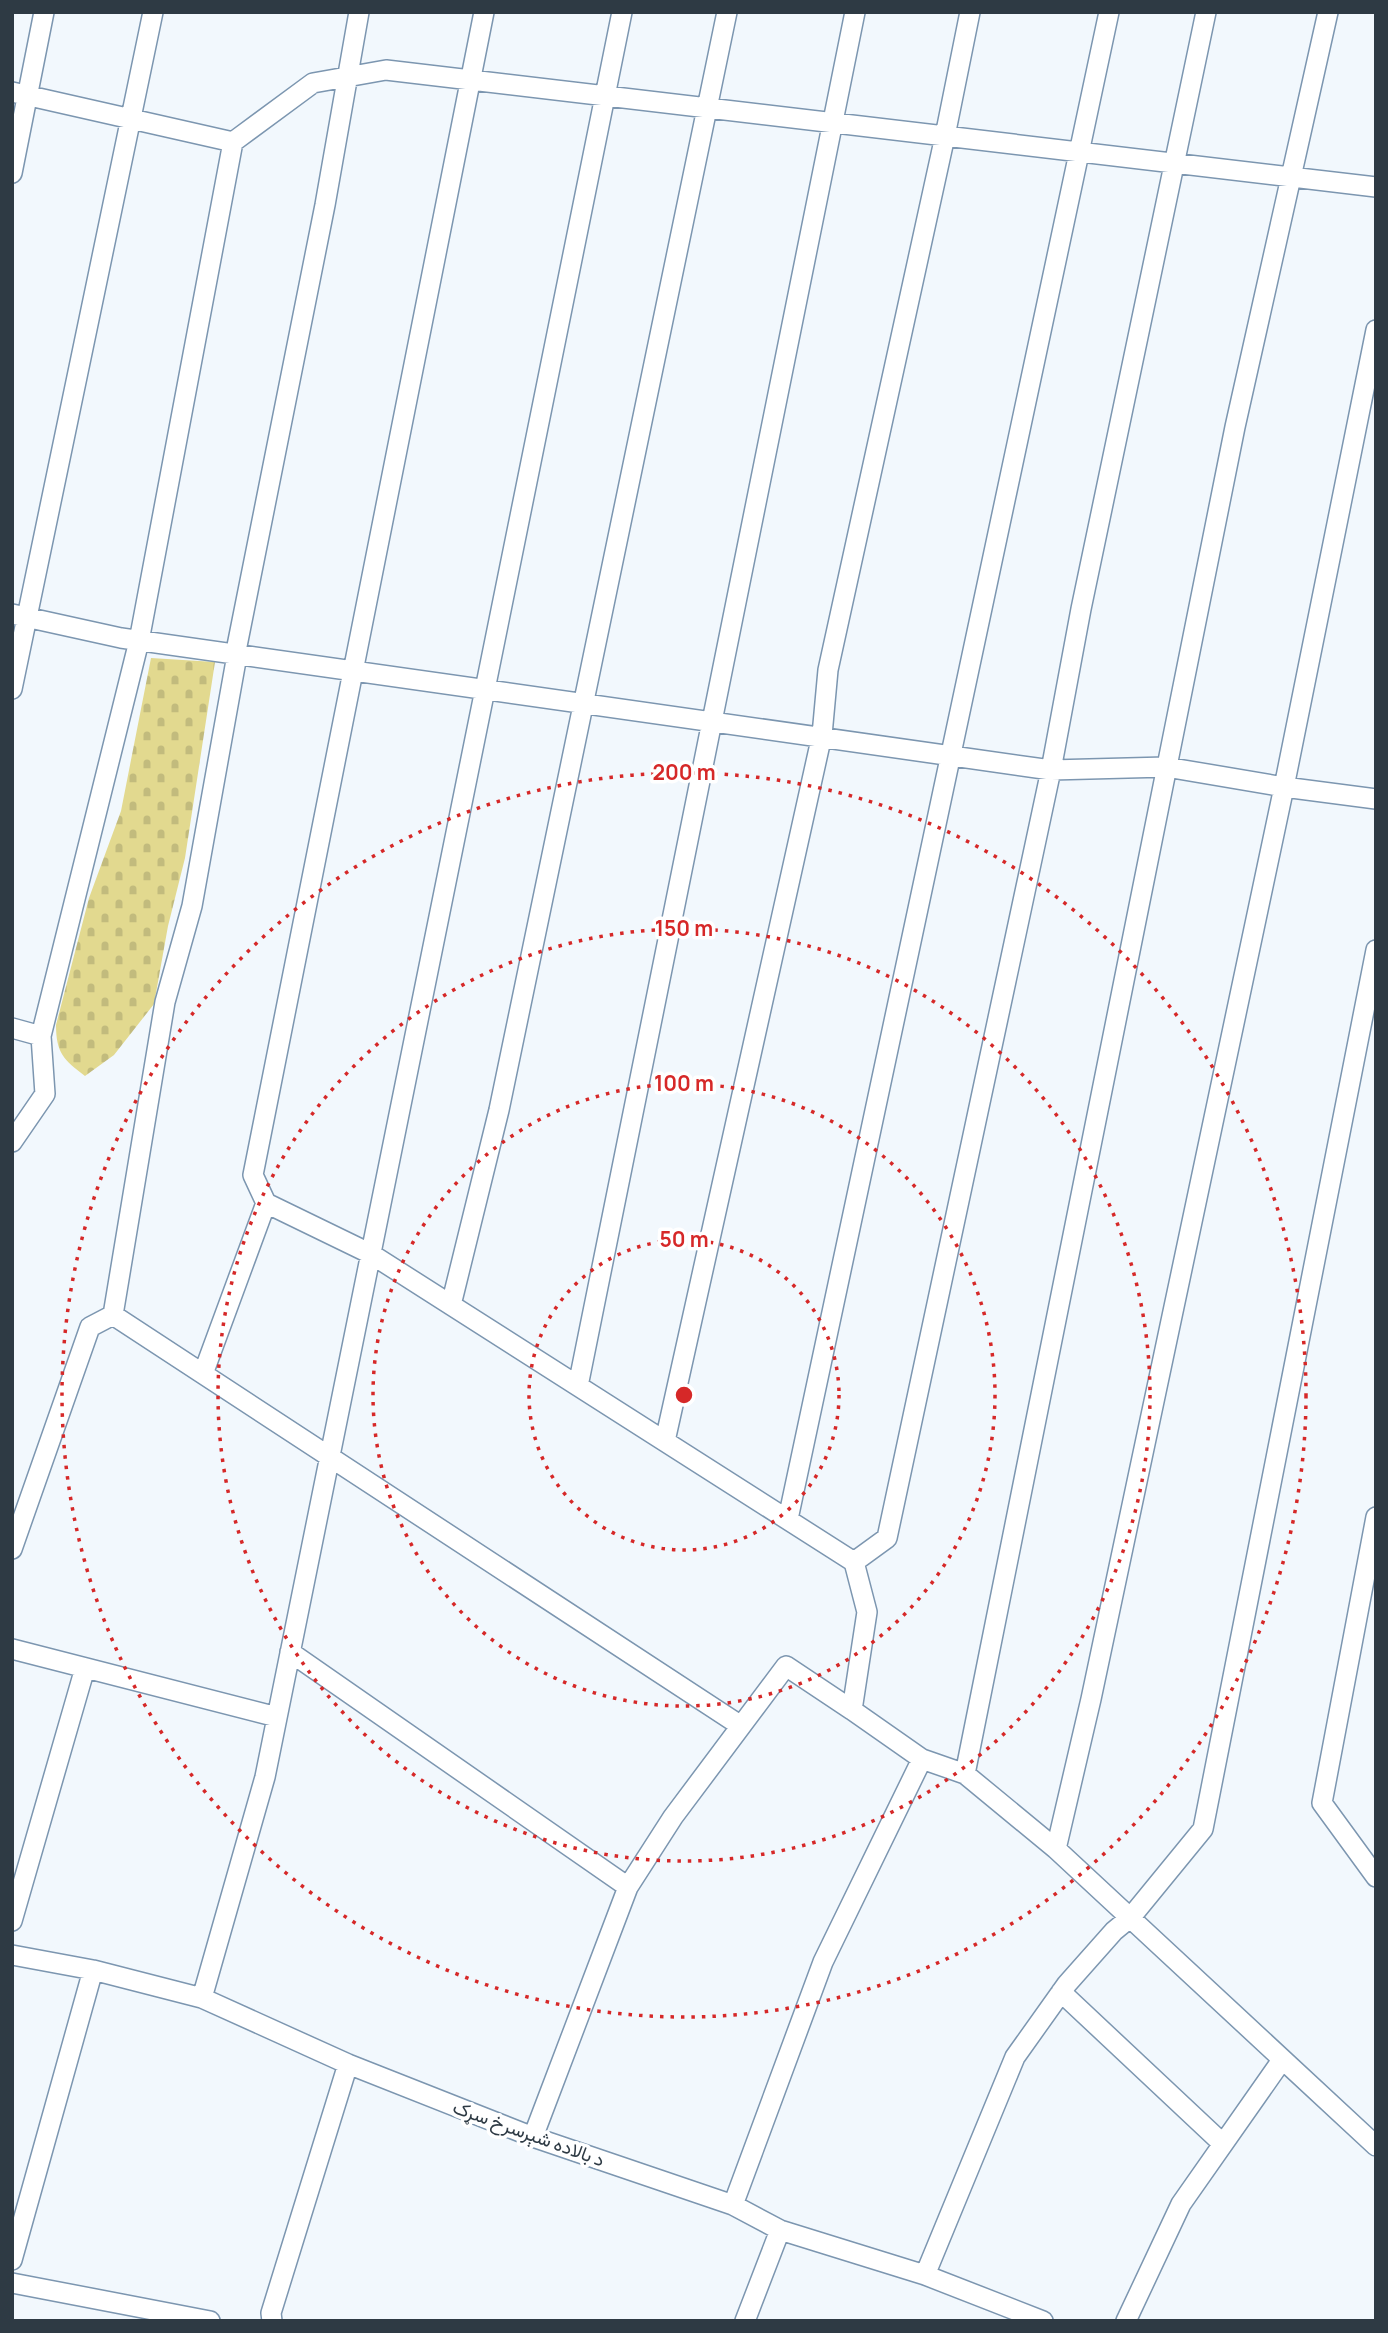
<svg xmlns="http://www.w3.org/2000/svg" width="1388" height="2333" viewBox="0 0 1388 2333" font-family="Manrope,Vazirmatn,sans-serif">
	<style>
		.cemetery { fill: url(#cemetery-stones) }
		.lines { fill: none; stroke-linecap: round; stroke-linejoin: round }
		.minor-casing { stroke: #7c96b0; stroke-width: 22 }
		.minor { stroke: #fff; stroke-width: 19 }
		.ring { fill: none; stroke: #d62828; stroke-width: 3.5; stroke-dasharray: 3.5 7 }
		.labels { text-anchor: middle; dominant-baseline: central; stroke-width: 7; stroke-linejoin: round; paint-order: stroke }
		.street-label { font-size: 19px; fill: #2e3a44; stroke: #fff }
		.centre { fill: #d62828; stroke: #fff; stroke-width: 3.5 }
		.ring-label { font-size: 21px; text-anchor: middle; font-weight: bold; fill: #d62828; stroke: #fff; stroke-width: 7; stroke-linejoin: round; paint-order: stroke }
	</style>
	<defs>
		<pattern id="cemetery-stones" width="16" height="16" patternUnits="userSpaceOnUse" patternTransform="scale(1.75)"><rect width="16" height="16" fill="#e2d98f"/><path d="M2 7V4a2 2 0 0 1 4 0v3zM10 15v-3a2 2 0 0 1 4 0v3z" fill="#c2bb7d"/></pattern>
	</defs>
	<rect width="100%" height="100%" fill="#f2f8fd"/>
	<path class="cemetery" d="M151,658L215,662L185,858L168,926L154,1004L114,1055L85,1076C64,1060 56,1053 56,1025L89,898L121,811Z"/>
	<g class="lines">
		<defs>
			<path id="minor" d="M12,92L233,142L313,83L386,70L1376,187
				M12,173L44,12
				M12,614L121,638L1051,770L1166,767L1284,787L1376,799
				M12,689L153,12
				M12,1028L41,1036
				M12,1142L45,1094L41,1036L139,641L233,142
				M266,1203L371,1254L854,1562L867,1612L852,1710L922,1759L965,1774L1056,1849L1376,2146
				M451,1305L499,1110L727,12
				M113,1315L741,1726
				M203,1374L266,1203L253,1175L484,12
				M578,1386L855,12
				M665,1441L822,735L828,670L945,136L970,12
				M1376,1517L1322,1803L1376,1877
				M788,1519L1109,12
				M12,1549L90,1327L113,1315L165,1002L192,906L237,655L236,651L325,205L359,12
				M854,1562L887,1538L1051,770L1081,609L1206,12
				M12,1649L277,1717
				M290,1652L628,1887
				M965,1774L1235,427L1328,12
				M1056,1849L1091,1699L1284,787L1376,330
				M12,1921L85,1668
				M12,1955L93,1970L202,1998L348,2064L533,2137L733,2205L780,2230L925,2275L1043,2321
				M1061,1992L1223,2144
				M202,1998L265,1777L622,12
				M533,2137L628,1887L673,1817L786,1666L852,1710
				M733,2205L823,1962L922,1759
				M12,2260L93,1970
				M925,2275L1015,2057L1067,1984L1114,1931L1131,1917L1203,1829L1376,950
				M12,2283L210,2321
				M272,2321L271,2313L348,2064
				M745,2321L780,2230
				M1126,2321L1181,2204L1282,2060"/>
		</defs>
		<use href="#minor" class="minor-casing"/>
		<use href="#minor" class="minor"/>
	</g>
	<g class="ring">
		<circle cx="684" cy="1395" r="155"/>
		<circle cx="684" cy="1395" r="311"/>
		<circle cx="684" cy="1395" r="466"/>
		<circle cx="684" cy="1395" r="622"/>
	</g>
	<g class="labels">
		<g class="street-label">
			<text transform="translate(529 2133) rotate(20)">د بالاده شېرسرخ سړک</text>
		</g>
	</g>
	<circle cx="684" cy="1395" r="10" class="centre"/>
	<g class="ring-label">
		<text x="684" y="780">200 m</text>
		<text x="684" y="936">150 m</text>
		<text x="684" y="1091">100 m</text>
		<text x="684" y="1247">50 m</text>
	</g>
	<rect width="1388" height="2333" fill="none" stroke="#2e3a44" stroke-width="28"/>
</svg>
